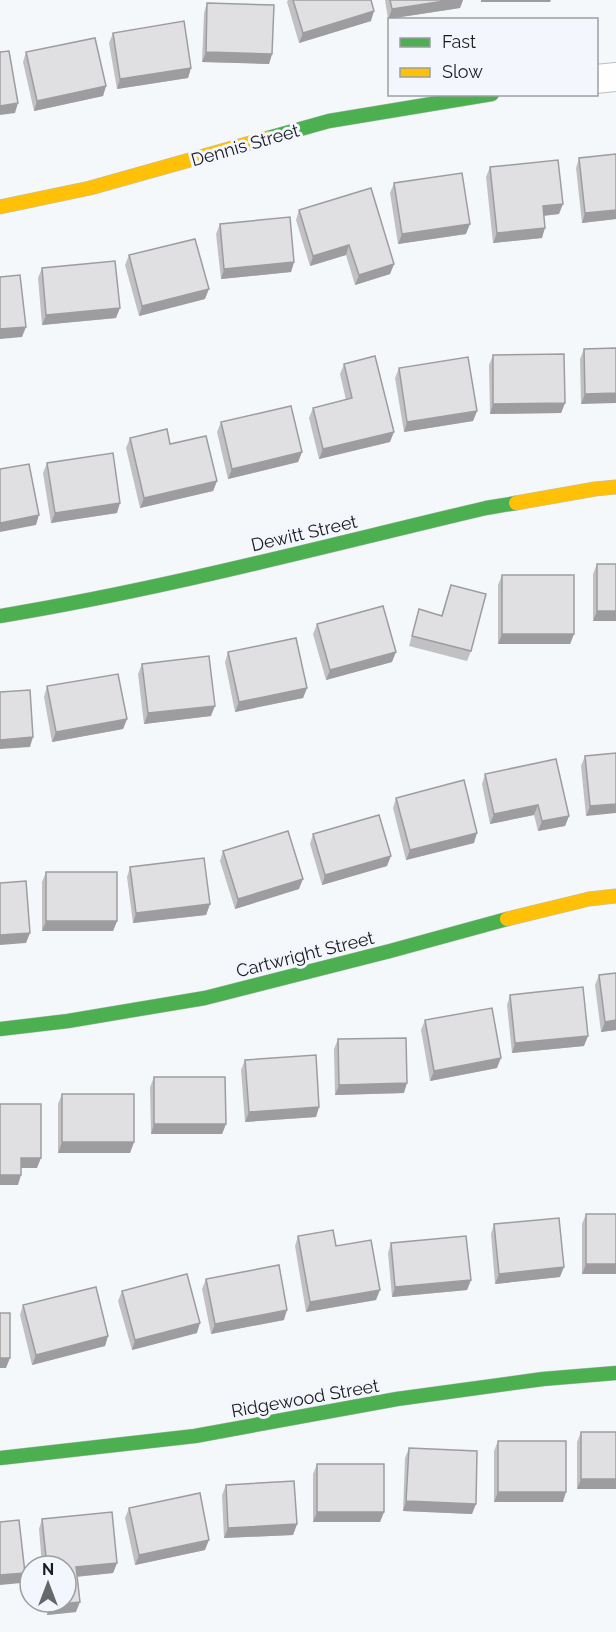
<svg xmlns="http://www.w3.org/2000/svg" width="616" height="1632" viewBox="0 0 616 1632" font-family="Raleway,sans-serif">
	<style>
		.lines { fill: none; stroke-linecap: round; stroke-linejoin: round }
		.street-casing { stroke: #bcbfc1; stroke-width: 30 }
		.fast-casing { stroke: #bcbfc1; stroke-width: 15 }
		.slow-casing { stroke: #bcbfc1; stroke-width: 15 }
		.street { stroke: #fefefe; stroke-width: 28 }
		.fast { stroke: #4caf50; stroke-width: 14 }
		.slow { stroke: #ffc107; stroke-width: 14 }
		.wall { fill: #c1c1c3 }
		.shaded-wall { fill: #9d9d9f }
		.building { fill: #e0e0e3; stroke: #9d9d9f; stroke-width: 1.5 }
		.labels { text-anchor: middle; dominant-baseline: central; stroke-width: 6; stroke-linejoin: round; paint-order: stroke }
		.street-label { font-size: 18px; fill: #1a1b1d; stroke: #f3f7fd }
	</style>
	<rect width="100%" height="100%" fill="#f5f8fb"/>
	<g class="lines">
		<defs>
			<path id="street" d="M596,79L616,77"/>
			<path id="fast" d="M268,138L329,121L492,94
				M0,616C164,589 325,546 486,508L516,503
				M0,1029L68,1021L205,998L390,951L507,919
				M0,1458L195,1436L397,1399L543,1379L616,1373"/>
			<path id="slow" d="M0,207L90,188L268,138
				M516,503L595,489L616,487
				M507,919L589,899L616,896"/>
		</defs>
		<use href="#street" class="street-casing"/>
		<use href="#fast" class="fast-casing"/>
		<use href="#slow" class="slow-casing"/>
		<use href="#street" class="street"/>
		<use href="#fast" class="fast"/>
		<use href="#slow" class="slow"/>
	</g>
	<path class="wall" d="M288,0H371V21L299,43L287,2Z
		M385,0H463L460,8L388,19Z
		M207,3L272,54L269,64L202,62L204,13Z
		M113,33L191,68L188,78L117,89L109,43Z
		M26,52L106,86L103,96L34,111L23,62Z
		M616,154V219L582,223L576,168L579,158Z
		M490,167L559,214L544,216L542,238L493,243L486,177Z
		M394,183L466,234L398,244L390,193Z
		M299,210L394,264L390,274L355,285L346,255L310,266L296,220Z
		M220,224L294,262L291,272L221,279L216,234Z
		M129,255L205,299L139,316L125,265Z
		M42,268L116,318L42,325L38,278Z
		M616,348L581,404L580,359L584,349Z
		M493,355L565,403L561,413L490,414L489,365Z
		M344,364L390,442L319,459L309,418L313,408L346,400L340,374Z
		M399,368L477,411L473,421L404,432L395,378Z
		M221,422L302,452L298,462L228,479L217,432Z
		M130,438L170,444L217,481L213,491L140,508L126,448Z
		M47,463L117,513L51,523L43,473Z
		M597,564L616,621H593V574Z
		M502,575L574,634L570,644H498V585Z
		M451,585L471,651L467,661L409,646L419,609L441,616Z
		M317,624L392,662L326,680L313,634Z
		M228,652L307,688L303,698L235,712L225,662Z
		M142,664L211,716L144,724L138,674Z
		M47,686L127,719L123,729L52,742L44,697Z
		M616,753L586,816L581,766L585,756Z
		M485,774L569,816L565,826L538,831L534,815L490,824L482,784Z
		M396,798L474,843L406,860L393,808Z
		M313,834L387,866L322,885L310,844Z
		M223,851L299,889L235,909L220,861Z
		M130,867L210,904L206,915L133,923L127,877Z
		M46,872L117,921L113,931H42V882Z
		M616,973V1030L601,1032L595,985L599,975Z
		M510,995L584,1046L512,1053L507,1005Z
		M425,1020L497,1068L430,1081L421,1030Z
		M338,1039L404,1093L335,1095L334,1049Z
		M245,1060L319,1107L316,1117L245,1122L241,1070Z
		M154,1077L226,1124L222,1134H151L150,1087Z
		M62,1094L134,1142L130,1153H58V1104Z
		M586,1214L616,1274H582V1224Z
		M494,1224L560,1277L495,1284L491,1234Z
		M298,1236L336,1246L376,1300L306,1312L295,1246Z
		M391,1243L471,1280L467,1290L392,1297L388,1253Z
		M206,1279L284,1320L211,1334L202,1289Z
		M122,1291L197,1333L132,1350L118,1301Z
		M23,1305L108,1336L105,1346L32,1365L20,1315Z
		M581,1432L616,1489H577V1442Z
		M498,1441L563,1502H494V1451Z
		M409,1448L472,1514L403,1511L405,1458Z
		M317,1464L384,1512L380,1522H313V1474Z
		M226,1485L297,1524L293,1535L224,1538L222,1495Z
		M129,1508L205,1550L135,1565L125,1518Z
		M42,1519L117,1563L113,1573L77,1577L76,1612L47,1615L46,1602H66V1566H42L39,1529Z"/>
	<path class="shaded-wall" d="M451,0H463L460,8L388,19L392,9Z
		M481,0H551L550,2H481Z
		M374,11L371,21L299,43L303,33Z
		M206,52L272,54L269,64L202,62Z
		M191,68L188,78L117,89L120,79Z
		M106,86L103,96L34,111L37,101Z
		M18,103L15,113L0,115V106Z
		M563,204L559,214L539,216L543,206Z
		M616,210V219L582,223L585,213Z
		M470,224L466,234L398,244L402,234Z
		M545,228L542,238L493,243L497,233Z
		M349,245L346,255L310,266L313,256Z
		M294,262L291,272L221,279L224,269Z
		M394,264L390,274L355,285L359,275Z
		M209,289L205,299L139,316L142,306Z
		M120,308L116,318L42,325L46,315Z
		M26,327L22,337L0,339V329Z
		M616,393V403L581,404L585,394Z
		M565,403L561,413L490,414L493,404Z
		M477,411L473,421L404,432L407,422Z
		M394,432L390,442L319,459L323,449Z
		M302,452L298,462L228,479L232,469Z
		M217,481L213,491L140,508L144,498Z
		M120,503L117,513L51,523L55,513Z
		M39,515L36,525L0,532V523Z
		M597,611H616V621H593Z
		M502,634H574L570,644H498Z
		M396,652L392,662L326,680L330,670Z
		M307,688L303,698L235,712L239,702Z
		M215,706L211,716L144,724L148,713Z
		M127,719L123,729L52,742L56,732Z
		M33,737L30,747L0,749V740Z
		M616,804V813L586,816L590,806Z
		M538,805L534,815L490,824L494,814Z
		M569,816L565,826L538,831L542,821Z
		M477,833L474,843L406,860L410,850Z
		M391,856L387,866L322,885L325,875Z
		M303,879L299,889L235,909L238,899Z
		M210,904L206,915L133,923L136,913Z
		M46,921H117L113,931H42Z
		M30,933L26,943L0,945V935Z
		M616,1020V1030L601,1032L605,1022Z
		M588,1036L584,1046L512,1053L515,1043Z
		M501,1058L497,1068L430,1081L434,1071Z
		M407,1083L404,1093L335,1095L339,1085Z
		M319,1107L316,1117L245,1122L249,1112Z
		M154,1124H226L222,1134H151Z
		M62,1142H134L130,1153H58Z
		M21,1158H41L37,1168H18Z
		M0,1175H21L18,1185H0Z
		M586,1264H616V1274H582Z
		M564,1267L560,1277L495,1284L499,1274Z
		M471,1280L467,1290L392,1297L395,1287Z
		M380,1290L376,1300L306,1312L310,1302Z
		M287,1310L284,1320L211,1334L215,1324Z
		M200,1323L197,1333L132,1350L135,1340Z
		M108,1336L105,1346L32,1365L36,1355Z
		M0,1358H10L6,1368H0Z
		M581,1479H616V1489H577Z
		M498,1492H566L563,1502H494Z
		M406,1501L476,1504L472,1514L403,1511Z
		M317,1512H384L380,1522H313Z
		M297,1524L293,1535L224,1538L228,1528Z
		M209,1540L205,1550L135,1565L139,1555Z
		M117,1563L113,1573L72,1577L76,1567Z
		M25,1573L21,1583L0,1585V1575Z
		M80,1602L76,1612L47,1615L51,1605Z"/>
	<path class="building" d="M293,0H371L374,11L303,33Z
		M390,0H451L392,9Z
		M207,3L274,5L272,54L206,52Z
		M184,21L191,68L120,79L113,33Z
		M95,38L106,86L37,101L26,52Z
		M9,51L18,103L0,106V52Z
		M616,154V210L585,213L579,158Z
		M558,160L563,204L543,206L545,228L497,233L490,167Z
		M462,173L470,224L402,234L394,183Z
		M371,188L394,264L359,275L349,245L313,256L299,210Z
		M290,217L294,262L224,269L220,224Z
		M195,239L209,289L142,306L129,255Z
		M115,261L120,308L46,315L42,268Z
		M20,275L26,327L0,329V277Z
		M616,348V393L585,394L584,349Z
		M564,354L565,403L493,404V355Z
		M375,356L394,432L323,449L313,408L352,398L344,364Z
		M468,357L477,411L407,422L399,368Z
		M291,406L302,452L232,469L221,422Z
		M167,429L170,444L206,436L217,481L144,498L130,438Z
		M113,453L120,503L55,513L47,463Z
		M29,464L39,515L0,523V469Z
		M597,564H616V611H597Z
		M502,575H574V634H502Z
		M451,585L486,594L471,651L412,636L419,609L442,616Z
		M383,606L396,652L330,670L317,624Z
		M296,638L307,688L239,702L228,652Z
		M209,656L215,706L148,713L142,664Z
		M118,674L127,719L56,732L47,686Z
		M30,690L33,737L0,740V692Z
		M616,753V804L590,806L585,756Z
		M556,759L569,816L542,821L538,805L494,814L485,774Z
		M464,780L477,833L410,850L396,798Z
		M379,815L391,856L325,875L313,834Z
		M288,831L303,879L238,899L223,851Z
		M204,858L210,904L136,913L130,867Z
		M46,872H117V921H46Z
		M26,881L30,933L0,935V883Z
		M616,973V1020L605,1022L599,975Z
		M583,987L588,1036L515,1043L510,995Z
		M492,1008L501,1058L434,1071L425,1020Z
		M406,1038L407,1083L339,1085L338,1039Z
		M316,1055L319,1107L249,1112L245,1060Z
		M154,1077H225L226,1124H154Z
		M62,1094H134V1142H62Z
		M0,1104H41V1158H21V1175H0Z
		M586,1214H616V1264H586Z
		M559,1218L564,1267L499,1274L494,1224Z
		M333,1230L336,1246L371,1240L380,1290L310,1302L298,1236Z
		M466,1236L471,1280L395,1287L391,1243Z
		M279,1265L287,1310L215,1324L206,1279Z
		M187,1274L200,1323L135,1340L122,1291Z
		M96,1287L108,1336L36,1355L23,1305Z
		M0,1313H10V1358H0Z
		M581,1432H616V1479H581Z
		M498,1441H566V1492H498Z
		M409,1448L477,1451L476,1504L406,1501Z
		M317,1464H384V1512H317Z
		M294,1481L297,1524L228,1528L226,1485Z
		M200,1493L209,1540L139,1555L129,1508Z
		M112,1512L117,1563L76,1567L80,1602L51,1605L50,1602H66V1566H47L42,1519Z
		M19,1520L25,1573L0,1575V1522Z"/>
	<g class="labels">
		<g class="street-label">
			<text transform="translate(245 145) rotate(-16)">Dennis Street</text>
			<text transform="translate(304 533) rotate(-13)">Dewitt Street</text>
			<text transform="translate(305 954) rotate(-14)">Cartwright Street</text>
			<text transform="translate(305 1398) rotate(-10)">Ridgewood Street</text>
		</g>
	</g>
	<rect x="388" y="18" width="210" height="78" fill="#f3f7fd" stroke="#9c9fa3" stroke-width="1.5"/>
	<rect x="400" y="38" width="30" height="9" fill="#4caf50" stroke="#9c9fa3" stroke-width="1.5"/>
	<text x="442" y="48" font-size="18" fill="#1a1b1d">Fast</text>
	<rect x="400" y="68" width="30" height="9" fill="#ffc107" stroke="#9c9fa3" stroke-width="1.5"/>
	<text x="442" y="78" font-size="18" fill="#1a1b1d">Slow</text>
	<g transform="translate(48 1584)"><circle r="28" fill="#f3f7fd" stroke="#9c9fa3" stroke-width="1.5"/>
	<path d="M0-4.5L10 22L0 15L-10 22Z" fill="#67686b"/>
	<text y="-9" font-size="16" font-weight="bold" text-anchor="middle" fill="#1a1b1d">N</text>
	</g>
</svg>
